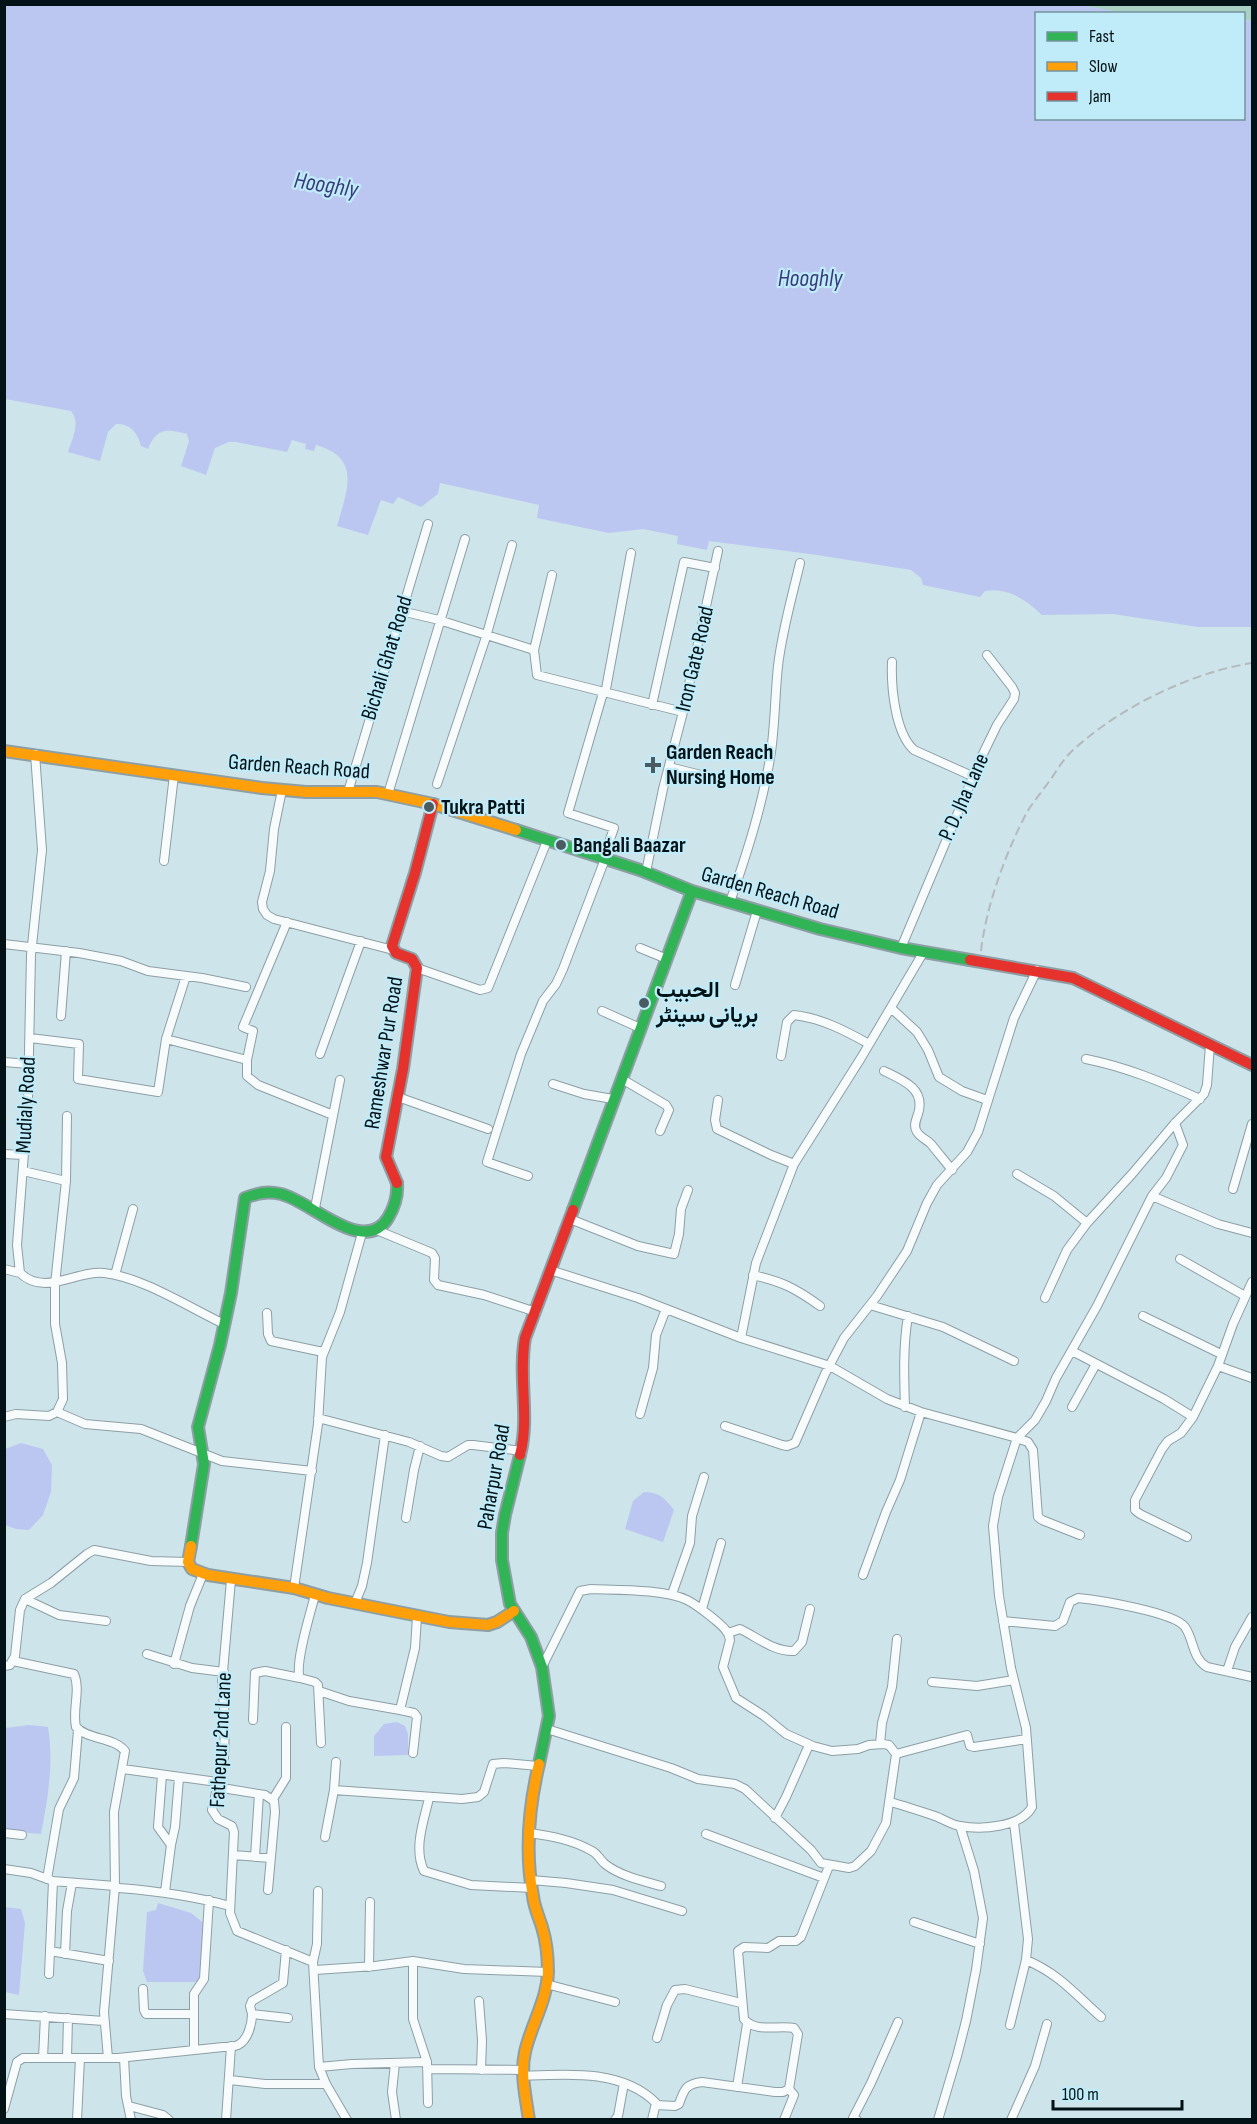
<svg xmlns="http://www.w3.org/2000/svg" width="1257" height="2124" viewBox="0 0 1257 2124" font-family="'Sofia Sans Condensed',Vazirmatn,sans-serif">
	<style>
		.green { fill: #aad2c4 }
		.water { fill: #bcc7f1 }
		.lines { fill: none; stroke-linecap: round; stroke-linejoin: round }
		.street-casing { stroke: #8d9fa4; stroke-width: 10 }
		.fast-casing { stroke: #8d9fa4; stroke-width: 14 }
		.slow-casing { stroke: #8d9fa4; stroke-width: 14 }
		.jam-casing { stroke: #8d9fa4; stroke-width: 14 }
		.street { stroke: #f8fbfc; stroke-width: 8 }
		.fast { stroke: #30b455; stroke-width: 10 }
		.slow { stroke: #ff9f0a; stroke-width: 10 }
		.jam { stroke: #e5322d; stroke-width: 10 }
		.rail { stroke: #b4babb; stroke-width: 2; stroke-dasharray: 9 4.5; stroke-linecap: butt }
		.poi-dot { fill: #4a5c61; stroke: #c0ebf8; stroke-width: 2 }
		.labels { text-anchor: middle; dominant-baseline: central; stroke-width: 4.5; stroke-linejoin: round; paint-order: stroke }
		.street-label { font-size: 22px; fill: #031217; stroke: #c0ebf8 }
		.poi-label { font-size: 22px; font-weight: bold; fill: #031217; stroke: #c0ebf8; text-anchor: start }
		.water-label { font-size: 24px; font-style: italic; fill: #3a3b7d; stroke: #c0ebf8 }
	</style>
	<rect width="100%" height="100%" fill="#cde4eb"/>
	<path class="green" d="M1074,5H1252V21L1244,20V14L1125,13Z"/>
	<path class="water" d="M1074,4L1125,13L1036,14V118H1244V20L1252,21V627H1198L1113,614L1042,615C1026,600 1008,587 985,591L980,597L923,585L921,578L911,570L817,555L709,541L707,550L677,544L678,536L643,529L609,533L537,518L539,505L440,483L438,494L421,507L398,497L393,504L381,500L368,535L337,526C347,490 362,458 316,445L314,451L305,449L306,444L292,440L287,452L236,442H229L215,448L206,475L181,466L189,441L187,434C167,429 157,427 148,449L141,446C137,432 131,424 116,424L108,432L100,461L68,452C72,439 81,423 71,411L5,399V5Z
		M21,1443L43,1449L52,1465L51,1492L43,1515L29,1530L16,1529L5,1525V1449Z
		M644,1492C659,1492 665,1498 674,1510L663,1542L625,1529L633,1501Z
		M397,1722L405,1726L408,1734V1755L374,1756V1736L384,1724Z
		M29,1725L48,1727C54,1763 48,1798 41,1834L5,1831V1728Z
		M158,1903L191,1913L205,1924L202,1982H147L143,1971L147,1912L156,1910Z
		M4,1907L21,1909L25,1923L19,1995L5,1992Z"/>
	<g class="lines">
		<defs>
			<path id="street" d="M401,611L439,620L534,650L537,675L683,712
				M534,650L552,575
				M892,662C891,687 895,733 914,750L972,776
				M652,705L684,562L715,568
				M35,754L42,850L31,955L28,1100L17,1245L20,1273C45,1297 76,1270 104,1273C142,1277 190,1308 224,1324
				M669,767L713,778
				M437,784L486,637L512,545
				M282,790L274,829L270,871L262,902L263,909L267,915L274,919L393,950
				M348,792L428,524
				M388,794L465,539
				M603,859L614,828L568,813L603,693L606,689L631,553
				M164,861L174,775
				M646,872L663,789L683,712L718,551
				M730,902C747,853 763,804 771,752C775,724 775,694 778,666C782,631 792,597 800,563
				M287,922L243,1027L253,1031L247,1060V1076L258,1085L333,1115
				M4,944L79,953L121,961L148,971L202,978L246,987
				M640,948L667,959
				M901,948L981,758L997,725L1014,699L1015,693L1012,687L987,655
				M417,968L480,990L488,988L547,841
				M735,985L757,911
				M891,1008L917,1032L928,1050L939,1077L962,1091L987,1100
				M602,1011L640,1028
				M61,1016L66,951
				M30,1038L79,1044L78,1079L158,1092L166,1039L186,976
				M166,1039L247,1060
				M320,1054L361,941
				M781,1056L787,1022L794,1015C821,1018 846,1031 869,1044
				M1086,1059C1126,1067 1162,1082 1200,1099
				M4,1062L29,1064
				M884,1071C903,1080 926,1089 918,1114C916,1120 913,1126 917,1132C920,1137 927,1140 931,1144C938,1153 945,1161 952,1170
				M622,1079L666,1105L669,1110L660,1131
				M553,1084L584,1094L613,1099
				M398,1097L488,1129
				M718,1100L715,1120L717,1129L771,1155L794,1164
				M4,1154L23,1155
				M23,1171L66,1181
				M1017,1174L1054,1196L1087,1223
				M528,1176L487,1162L521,1054L543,1001L556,984L563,969L605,859
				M1233,1189L1252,1124
				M1152,1196L1218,1224L1252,1233
				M315,1208L340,1080
				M570,1219L638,1246L674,1254L679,1234L681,1209L688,1190
				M379,1231L432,1253L435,1258L434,1280L438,1285L484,1295L536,1312
				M1180,1259L1245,1296
				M4,1269L20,1273
				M550,1270L638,1298L741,1338L830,1366L887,1399L921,1412L1017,1438L1028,1442L1033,1450L1038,1517L1042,1520L1080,1535
				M115,1275L133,1209
				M753,1275C783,1282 795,1288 820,1306
				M1045,1298L1067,1250L1087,1223L1132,1174L1175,1123L1204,1094L1207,1085L1210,1045
				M870,1305L943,1327L1014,1361
				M267,1313L268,1334L271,1341L323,1352
				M1143,1316L1221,1354
				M741,1338L756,1263L794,1164L861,1058L923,953
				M1072,1351L1164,1399L1193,1417
				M1218,1366L1252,1378
				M905,1407C904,1376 903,1346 908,1316
				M1072,1407L1096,1364
				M57,1412L85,1424L141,1429L222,1461L312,1471
				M640,1414L653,1368L656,1335L666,1309
				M4,1417L16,1414L49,1416L57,1412L63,1399L62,1363L55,1324V1284L66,1181L67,1116
				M318,1418L409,1442L441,1456L448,1457L468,1445H473L522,1451
				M725,1426L782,1445L787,1446L795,1443L825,1374L844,1338L877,1296L907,1251L927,1203L937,1185L967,1152L978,1132L1014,1018L1037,970
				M406,1518L414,1470L420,1446
				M1187,1537L1140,1514L1135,1510V1500L1162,1449L1168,1441L1181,1433L1193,1417L1218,1366L1233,1324L1252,1282
				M863,1575L886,1512L900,1480L921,1412
				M231,1580L222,1683L225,1719L224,1758L212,1810L218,1819L232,1826L234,1832L230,1913L237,1931L313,1962L319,2067L326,2084L347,2120
				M294,1588L318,1424L322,1357L340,1312L362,1233
				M672,1594L690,1543L692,1516L704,1477
				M315,1595C311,1611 294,1665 300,1678L315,1682L318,1685L321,1743
				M25,1599L59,1615L106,1621
				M355,1603L362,1586L367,1563L385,1435
				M702,1609L721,1543
				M1003,1621L1055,1626L1063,1621L1070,1602L1078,1598C1098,1600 1174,1612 1185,1627C1194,1640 1192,1658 1207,1667L1252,1677
				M728,1633L740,1629C757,1637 774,1652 794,1651L802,1642L810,1609
				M147,1654L192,1668L224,1672
				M13,1661L74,1674C81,1690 72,1710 76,1727C88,1740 114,1737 125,1751L114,1812L115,1886L119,1888C157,1891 193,1896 230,1906
				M174,1664L190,1606L203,1574
				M4,1666L10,1665L15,1656L20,1610L25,1599L51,1583L87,1554L94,1550L151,1561L188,1562
				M542,1667L580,1591L591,1589C617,1590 665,1589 687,1600C697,1605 705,1612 714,1619C721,1625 729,1631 730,1640L723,1667L736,1698L764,1716L786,1734L813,1746L832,1751L858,1749L869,1745L883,1744L889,1745L896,1754L886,1823L871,1851L855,1866L849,1868L821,1863L811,1850L745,1789L735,1784L698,1779L671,1768L547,1729
				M1227,1671L1235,1647L1252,1617
				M932,1682L977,1686L1014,1680
				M319,1691L349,1701L400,1710
				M253,1720L255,1673L265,1671L300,1678
				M880,1744L882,1723L892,1687L897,1639
				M413,1753L417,1717L414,1713L400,1710L415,1648L417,1617
				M896,1754L967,1735L970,1746L974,1747L1027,1739
				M123,1769L217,1782
				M162,1775L158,1827L171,1845L165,1892
				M216,1787L265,1795L274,1801L275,1812L268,1890
				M334,1790L462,1799L478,1797L484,1792L493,1764L504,1763L538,1766
				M429,1798C424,1821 413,1848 424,1871L471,1885L532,1888
				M273,1799L286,1778V1727
				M890,1802C905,1806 920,1811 935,1816C943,1819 952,1825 960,1826C982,1830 1021,1827 1032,1807L1026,1728L1011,1668L999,1596L993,1526L998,1497L1017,1438L1035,1420L1046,1401L1056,1378L1097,1306L1152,1196L1166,1178L1183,1145L1175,1123
				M775,1818L786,1797L809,1745
				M4,1833L22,1835
				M530,1833C551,1836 573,1840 592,1851C598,1854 600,1860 605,1864C620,1876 643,1881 661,1886
				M706,1834L824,1878
				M325,1837L334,1790L336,1762
				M171,1845L175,1827L179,1778
				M233,1855L271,1858
				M255,1857L259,1794
				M4,1869L31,1873L53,1881L115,1886L104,2012L108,2058
				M47,1879L59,1809L74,1778L78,1730
				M531,1880L566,1883L613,1890L682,1911
				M914,1922L980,1944
				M50,1951L109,1961
				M65,1954L67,1911L72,1883
				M1026,1960C1058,1973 1076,1995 1101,2017
				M413,1961V2019L427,2062L428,2103
				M313,1962L317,1944L318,1891
				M369,1967L370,1902
				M315,1970L375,1966L413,1961L464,1969L548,1972
				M49,1974L53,1881
				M546,1984L615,2002
				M143,1989L144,2010L146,2014H193
				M479,2001L482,2040L481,2070
				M4,2014L104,2021
				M252,2014L250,2006L252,2001L283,1983L286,1950
				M1010,2025L1026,1960L1028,1939L1014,1823
				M657,2038L667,2005L675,1990L685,1989L741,2003
				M194,2050V1994L204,1979L209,1900
				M43,2058L45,2016
				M67,2058L68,2018
				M124,2058L126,2096L131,2120
				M395,2063L392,2092L396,2120
				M319,2067L352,2064L427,2062
				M427,2069L524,2070
				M523,2076C567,2074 622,2069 656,2103L652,2120
				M230,2080L265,2084H326
				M737,2087L747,2024
				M656,2105L675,2106L679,2104C684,2089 686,2084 702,2082L775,2092H783L789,2089L798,2034L794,2028C778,2025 755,2033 744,2019L738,1951L744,1947L768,1948L779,1941H796L801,1937L829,1866
				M129,2106L163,2115L169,2120
				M4,2109L17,2062L23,2058H118L223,2047C227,2047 234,2047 238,2045C248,2040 252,2024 252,2014L288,2018
				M77,2120L80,2058
				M226,2120L231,2046
				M615,2120L618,2116L624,2083
				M784,2120L794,2095L789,2089
				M857,2120L853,2118L871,2083L898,2022
				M938,2120L957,2056L966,2021L976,1970L983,1918L974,1871L960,1826
				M1011,2120L1035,2066L1047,2024"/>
			<path id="fast" d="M516,830L640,870L692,891L820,929L901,948L970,960
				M573,1210L692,891
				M520,1455L505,1515L502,1533V1560L510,1604L531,1637L542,1667L549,1716L539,1764
				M191,1546L204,1464L198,1427L220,1345L231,1293L245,1198C258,1193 267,1191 281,1194C311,1201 364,1257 388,1218C394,1208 398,1195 397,1183"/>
			<path id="slow" d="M4,751L262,788L306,792H377L433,804L516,830
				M191,1546L188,1562L192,1569L208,1575L294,1588L328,1598L449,1622L488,1625L497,1622L514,1611
				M529,2120C526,2098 520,2074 525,2052C531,2025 547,2001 548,1972C548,1959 546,1940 542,1927C539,1917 534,1907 533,1896C525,1853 529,1806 539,1764"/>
			<path id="jam" d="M970,960L1073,978L1252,1065
				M397,1183L386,1157L403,1069L417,968L412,959L396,953L392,946L415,873L433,804
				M520,1455C530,1417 518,1377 525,1338L573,1210"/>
		</defs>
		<use href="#street" class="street-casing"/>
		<use href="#fast" class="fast-casing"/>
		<use href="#slow" class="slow-casing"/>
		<use href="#jam" class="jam-casing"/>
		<use href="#street" class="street"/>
		<use href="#fast" class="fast"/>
		<use href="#slow" class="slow"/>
		<use href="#jam" class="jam"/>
		<path class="rail" d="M981,951C986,906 1006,852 1027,812C1034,801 1043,790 1051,779C1057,770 1063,760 1070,753C1116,709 1189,673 1252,663"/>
	</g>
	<g class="poi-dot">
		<path d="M650 756h6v6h6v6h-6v6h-6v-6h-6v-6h6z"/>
		<circle cx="429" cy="807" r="6"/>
		<circle cx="561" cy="845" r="6"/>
		<circle cx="644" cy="1003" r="6"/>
	</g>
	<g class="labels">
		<g class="street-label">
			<text transform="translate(387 658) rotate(-73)">Bichali Ghat Road</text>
			<text transform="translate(695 659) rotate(-77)">Iron Gate Road</text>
			<text transform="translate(299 767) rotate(4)">Garden Reach Road</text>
			<text transform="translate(964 797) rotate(-66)">P. D. Jha Lane</text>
			<text transform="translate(770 893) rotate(16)">Garden Reach Road</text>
			<text transform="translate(384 1053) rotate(-81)">Rameshwar Pur Road</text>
			<text transform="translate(26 1105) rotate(-87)">Mudialy Road</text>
			<text transform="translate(494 1477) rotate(-80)">Paharpur Road</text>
			<text transform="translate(221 1740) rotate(-87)">Fathepur 2nd Lane</text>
		</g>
		<g class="poi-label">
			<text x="666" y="752">Garden Reach<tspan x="666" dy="25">Nursing Home</tspan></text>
			<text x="441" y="807">Tukra Patti</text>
			<text x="573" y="845">Bangali Baazar</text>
			<text x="656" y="990">الحبیب<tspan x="656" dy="25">بریانی سینٹر</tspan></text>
		</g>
		<g class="water-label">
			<text transform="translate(326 185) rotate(9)">Hooghly</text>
			<text x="810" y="278">Hooghly</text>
		</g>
	</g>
	<rect width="1257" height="2124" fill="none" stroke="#031217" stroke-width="12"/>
	<rect x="1035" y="12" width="210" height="108" fill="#c0ebf8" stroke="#74949e" stroke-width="1.5"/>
	<rect x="1047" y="32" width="30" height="9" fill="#30b455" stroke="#74949e" stroke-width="1.5"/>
	<text x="1089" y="42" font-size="18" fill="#031217">Fast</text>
	<rect x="1047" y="62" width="30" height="9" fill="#ff9f0a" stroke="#74949e" stroke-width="1.5"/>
	<text x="1089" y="72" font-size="18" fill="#031217">Slow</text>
	<rect x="1047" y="92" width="30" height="9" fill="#e5322d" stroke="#74949e" stroke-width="1.5"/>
	<text x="1089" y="102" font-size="18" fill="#031217">Jam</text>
	<path d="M1053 2100v9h129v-9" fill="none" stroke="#031217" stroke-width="3"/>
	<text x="1062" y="2100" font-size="18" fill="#031217" stroke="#c0ebf8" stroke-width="4.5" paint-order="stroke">100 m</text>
</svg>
